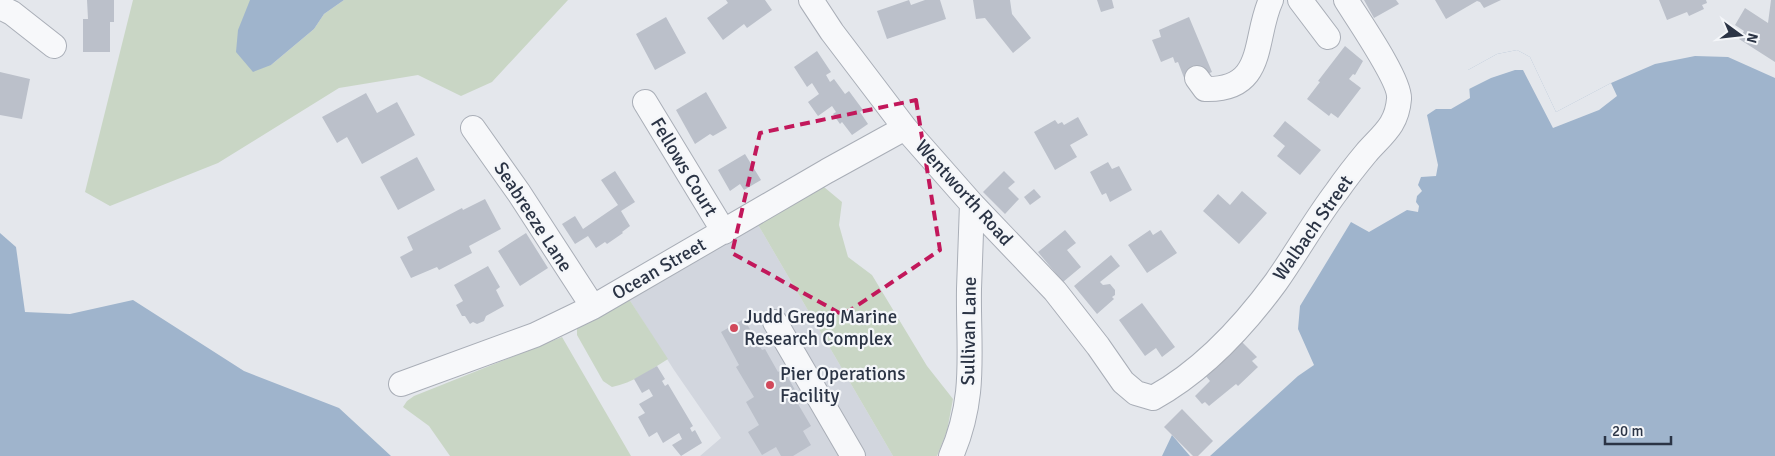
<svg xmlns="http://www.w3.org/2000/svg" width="1775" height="456" viewBox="0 0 1775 456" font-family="Signika,sans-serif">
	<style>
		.built { fill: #d2d6de }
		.green { fill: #c9d6c5 }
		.water { fill: #9fb4cc }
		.pier { fill: #e4e7ec }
		.building { fill: #bbc0ca }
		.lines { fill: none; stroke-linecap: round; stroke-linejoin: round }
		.minor-casing { stroke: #a9aeb7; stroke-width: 26 }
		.minor { stroke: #f7f8fa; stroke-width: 24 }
		.marked { fill: none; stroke: #c2185b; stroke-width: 4; stroke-dasharray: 10 6; stroke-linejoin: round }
		.poi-dot { fill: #d1495b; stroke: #f4f6f9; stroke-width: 2 }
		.labels { text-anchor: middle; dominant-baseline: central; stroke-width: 4.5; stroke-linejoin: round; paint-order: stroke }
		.street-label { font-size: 19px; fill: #2b3445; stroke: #f4f6f9 }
		.poi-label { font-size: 19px; fill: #2b3445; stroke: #f4f6f9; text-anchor: start }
	</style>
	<rect width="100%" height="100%" fill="#e4e7ec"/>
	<path class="built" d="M757,223L893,456H700L721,438L674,370L627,296Z"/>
	<path class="green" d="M133,0H250L271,65L314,29L324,14L344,0H568L492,82L461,96L418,75L339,88L218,163L110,206L85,192Z
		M824,187L842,202L839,225L848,257L872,275L927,366L953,399L947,431L937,456H893L757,223Z
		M627,296L668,359C650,370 633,383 612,387L603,381L577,335V328Z
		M562,337L631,456H450L429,426L403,407L407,401L414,396Z"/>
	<path class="water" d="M250,0H344L324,14L314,29L271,65L253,72L236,52L238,30Z
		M1517,50L1530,57L1556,112L1611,83L1655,64L1695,56L1728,57L1775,78V456H1210L1298,376L1314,365L1298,329L1300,306L1351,222L1369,232L1407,210L1418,212L1419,206L1416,202L1417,196L1422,191L1418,185L1421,177L1436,176L1438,165L1427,115L1436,109H1451L1470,98L1468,70L1497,54Z
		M0,233L16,247L25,312L70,314L133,300L244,371L339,408L391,456H0Z
		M1172,435L1190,456H1162Z"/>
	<path class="pier" d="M1517,50L1530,57L1556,112L1611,83L1617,96L1599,110L1553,128L1523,70H1515L1491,78L1467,90L1468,70L1497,54Z"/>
	<path class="building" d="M87,0H114V22H110V52H83V19H88Z
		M726,0H765L772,10L747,28L744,24L723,40L707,18L728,3Z
		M909,0L911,5L925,0H940L946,19L887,39L877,11Z
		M973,0H1010L1012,14L1031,38L1013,53L985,18L976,19Z
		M1097,0H1112L1114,8L1101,12Z
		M1364,0H1396L1399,4L1374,18Z
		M1435,0H1501L1484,8L1480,2L1477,1L1446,19Z
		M1659,0H1706L1707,3L1702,5L1704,9L1689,16L1687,12L1667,20Z
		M1771,0H1775V62L1739,39L1744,31L1735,25L1745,8L1768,23Z
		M666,17L686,53L655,70L636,34Z
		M1189,17L1212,72L1186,83L1178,62L1175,63L1173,57L1161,62L1152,40L1161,37L1159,30Z
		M1345,46L1363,61L1355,75L1353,74L1349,79L1361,88L1338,118L1331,113L1329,116L1307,99L1320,82L1318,81Z
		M817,51L831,72L826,75L830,82L834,79L845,94L849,91L863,110L860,112L868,124L852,135L842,122L840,124L833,114L836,112L832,106L818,116L808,102L819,94L812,83L807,87L794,67Z
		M0,72L30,79L22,119L0,115Z
		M706,92L727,128L713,136L710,134L695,144L676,110Z
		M366,93L377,113L397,102L415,135L362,164L347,137L337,143L322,117Z
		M1078,117L1088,135L1070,145L1077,157L1055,170L1034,132L1055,120L1058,124L1062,122L1064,125Z
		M1285,121L1321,150L1300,175L1277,156L1285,146L1273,136Z
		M745,154L761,180L744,190L740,184L730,191L718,170Z
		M417,157L435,190L398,210L380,177Z
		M1108,162L1112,169L1119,166L1132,190L1110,202L1106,193L1102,195L1090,172Z
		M615,171L635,202L621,211L630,226L622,232L623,233L607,244L605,242L596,248L588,236L575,244L562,224L575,216L583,229L618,205L601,180Z
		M1004,171L1015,182L1008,188L1019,199L1005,214L983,192Z
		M1034,189L1041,197L1030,205L1024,197Z
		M1242,191L1267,213L1239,244L1203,211L1218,194L1230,205Z
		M485,199L501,229L469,246L472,253L439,270L437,267L411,278L400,257L413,250L407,237L462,208L463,210Z
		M1065,230L1076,243L1067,250L1081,267L1063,282L1038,252Z
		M1150,230L1153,235L1161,230L1177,253L1147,273L1128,245Z
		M526,233L548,268L520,286L498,251Z
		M1111,255L1120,266L1100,282L1103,285L1110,284L1115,290V295L1112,297L1114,299L1097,314L1074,286Z
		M488,266L500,287L496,290L504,306L486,316L484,321L477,324L473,322L470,324L465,316H462L456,305L463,301L454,285Z
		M1142,303L1175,347L1162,357L1156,348L1145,356L1119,320Z
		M744,319L762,350L765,349L778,372L783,369L802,402L798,404L811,426L803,431L811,445L793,456H781L776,447L762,455L748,432L759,425L746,402L754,397L736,367L739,365L721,332Z
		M1241,341L1257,357L1252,361L1258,367L1238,386L1236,384L1209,406L1205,402L1202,404L1195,396L1210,381L1205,375Z
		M657,366L665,379L662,381L665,386L668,384L693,426L690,428L692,432L695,430L702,443L681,456L672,445L682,439L679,433L663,443L657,432L649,437L638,417L645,413L639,404L653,396L649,389L642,393L634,379Z
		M1182,409L1213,441L1198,456H1193L1164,427Z"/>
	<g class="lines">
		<defs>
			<path id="minor" d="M811,0L832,32L905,128L972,204L1055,291L1098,346L1123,382L1136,393L1153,398C1202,371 1243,327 1276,282C1297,252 1315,220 1337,191C1346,178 1357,164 1367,152C1383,134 1397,125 1399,99C1401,81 1357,18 1346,0
				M1300,0L1328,37
				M0,7L12,13L54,46
				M1197,78L1205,89C1267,91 1253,38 1271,0
				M645,102L724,232
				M473,128L519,193L593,307
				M775,322L853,456
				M401,384L535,335L593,307L827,171L905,128
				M951,456C977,397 968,351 969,289C970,261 971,232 972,204"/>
		</defs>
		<use href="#minor" class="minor-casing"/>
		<use href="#minor" class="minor"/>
	</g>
	<path class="marked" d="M916,100L940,250L843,315L732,253L760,133Z"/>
	<g class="poi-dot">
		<circle cx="734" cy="328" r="5"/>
		<circle cx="770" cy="385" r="5"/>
	</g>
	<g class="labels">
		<g class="street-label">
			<text transform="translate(684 167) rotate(59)">Fellows Court</text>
			<text transform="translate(964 193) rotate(48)">Wentworth Road</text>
			<text transform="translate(533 217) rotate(57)">Seabreeze Lane</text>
			<text transform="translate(1313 228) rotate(-55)">Walbach Street</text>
			<text transform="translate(659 269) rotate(-30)">Ocean Street</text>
			<text transform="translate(969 331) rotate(-89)">Sullivan Lane</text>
		</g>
		<g class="poi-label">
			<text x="744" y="317">Judd Gregg Marine<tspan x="744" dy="22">Research Complex</tspan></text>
			<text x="780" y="374">Pier Operations<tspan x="780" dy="22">Facility</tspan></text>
		</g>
	</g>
	<g transform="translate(1740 35) rotate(105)" stroke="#f4f6f9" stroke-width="4" paint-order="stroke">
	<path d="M0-4L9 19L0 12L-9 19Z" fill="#2b3445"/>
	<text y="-8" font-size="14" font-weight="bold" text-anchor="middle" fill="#2b3445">N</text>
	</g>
	<path d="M1605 436v8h66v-8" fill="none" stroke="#2b3445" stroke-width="2.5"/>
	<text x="1612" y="436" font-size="15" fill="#2b3445" stroke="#f4f6f9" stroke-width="4" paint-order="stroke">20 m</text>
</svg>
